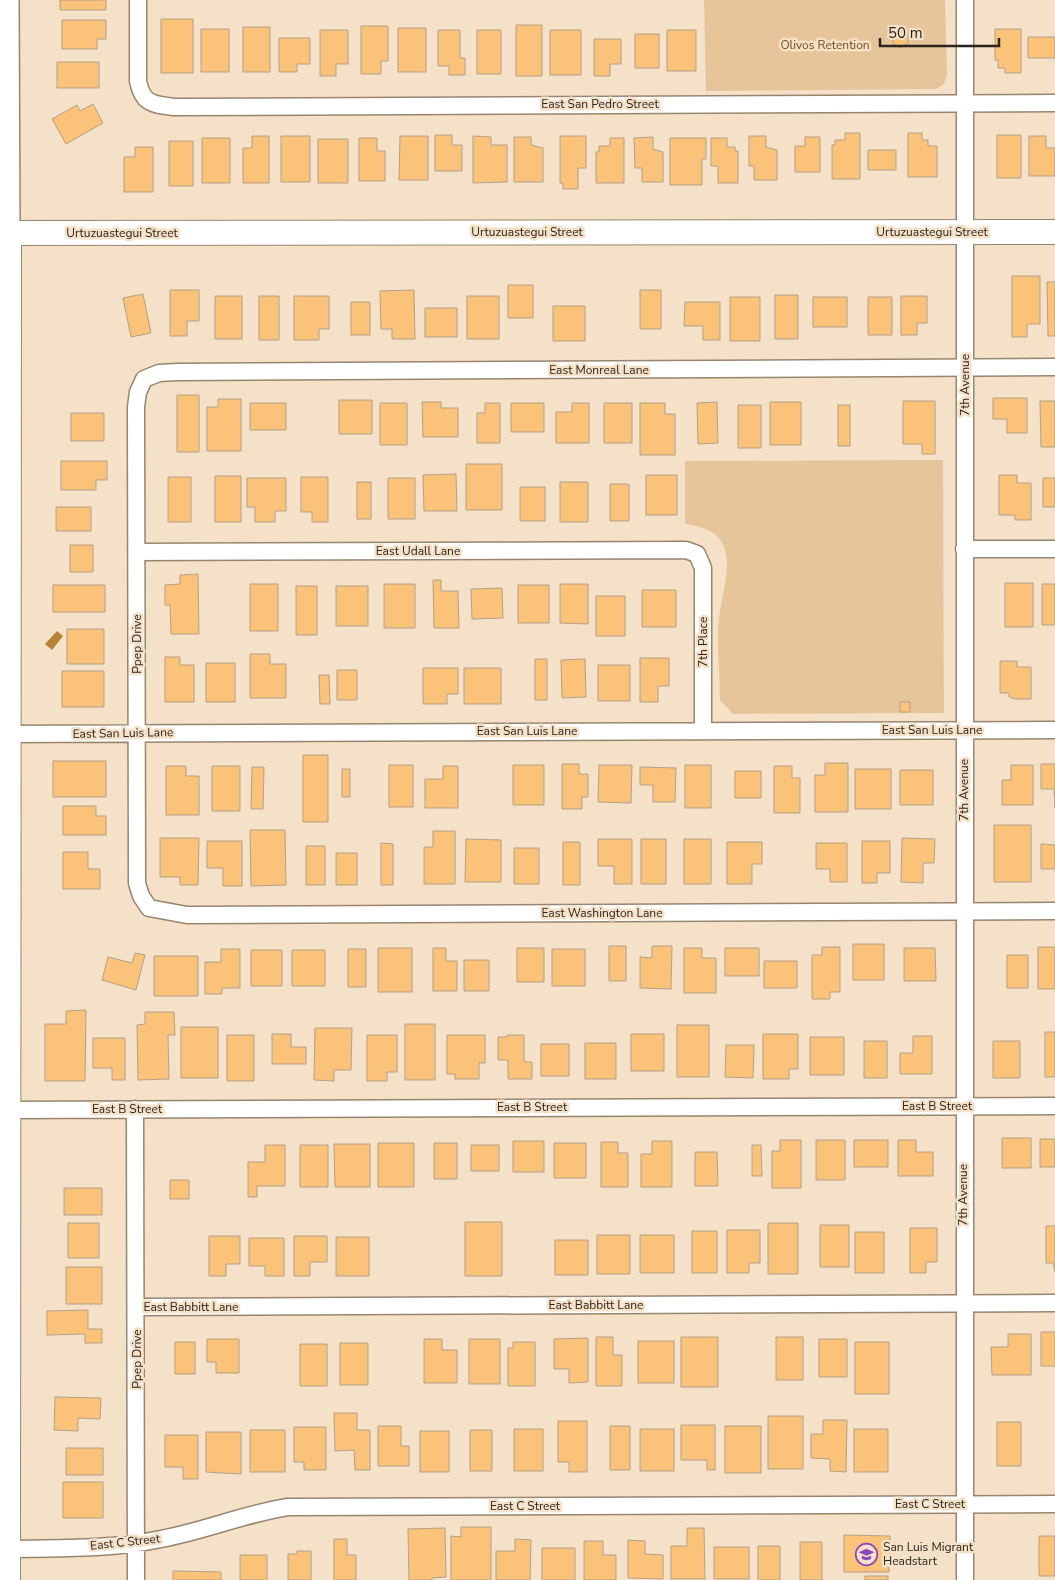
<svg xmlns="http://www.w3.org/2000/svg" width="1055" height="1580" viewBox="0 0 1055 1580" font-family="'Nunito Sans',sans-serif">
	<style>
		.green { fill: #e7c59b }
		.water { fill: #b68237 }
		.building { fill: #fbc379; stroke: #b3a089 }
		.lines { fill: none; stroke-linecap: round; stroke-linejoin: round }
		.minor-casing { stroke: #98856f; stroke-width: 19 }
		.tertiary-casing { stroke: #98856f; stroke-width: 24 }
		.secondary-casing { stroke: #98856f; stroke-width: 26 }
		.minor { stroke: #fff; stroke-width: 16 }
		.tertiary { stroke: #fff; stroke-width: 21 }
		.secondary { stroke: #fff; stroke-width: 24 }
		.labels { text-anchor: middle; dominant-baseline: central; stroke-width: 5; stroke-linejoin: round; paint-order: stroke }
		.park-label { font-size: 12px; fill: #714c15; stroke: #f5e1c8 }
		.street-label { font-size: 12px; fill: #2c251c; stroke: #f5e1c8 }
		.poi-label { font-size: 12px; fill: #2c251c; stroke: #f5e1c8; text-anchor: start }
	</style>
	<rect width="100%" height="100%" fill="#f5e1c8"/>
	<path class="green" d="M704,0H945L947,75L944,84L936,89L706,91Z
		M943,460L944,713L733,714L720,700C720,673 716,645 719,618C724,578 746,531 685,524V461Z"/>
	<path class="water" d="M57,631L63,636L52,650L45,644Z"/>
	<path class="building" d="M60,0H106V10H60Z
		M161,19H193V73H161Z
		M62,20H106V39H97V49H62Z
		M516,25H542V76H516Z
		M361,26H388V61H381V74H361Z
		M243,27H270V72H243Z
		M398,28H426V72H398Z
		M201,29H229V72H201Z
		M995,29H1021V73H1005V68H998V60H995Z
		M320,30H348V64H336V76H320Z
		M438,30H460V58H465V75H449V66H438Z
		M477,30H501V74H477Z
		M550,30H581V75H550Z
		M667,30H696V71H667Z
		M900,30L908,35V43L900,48L893,43V35Z
		M635,34H659V68H635Z
		M1028,37H1055V58H1028Z
		M279,38H310V64H297V72H279Z
		M594,39H621V64H610V76H594Z
		M57,62H99V88H57Z
		M93,104L103,123L66,144L52,119L77,105L80,111Z
		M845,133H860V179H832V145H835V140H845Z
		M908,133H922V140H928V146H937V177H908Z
		M435,135H452V145H462V171H435Z
		M997,135H1021V178H997Z
		M252,136H269V183H243V148H252Z
		M281,136H310V182H281Z
		M400,136H428V180H399Z
		M473,136L491,137V145H507V182L473,183Z
		M560,136H586V168H578V189H563V183H560Z
		M749,136H766V147L777,150V180H754V166H749Z
		M1029,136H1046V148H1055V176H1029Z
		M514,137H531V145L543,148V182H514Z
		M653,137V149L663,152V182H642V168H635L634,138Z
		M805,137H820V172H795V146H805Z
		M202,138H230V183H202Z
		M359,138H377V151H385V181H359Z
		M610,138H624V183H596V152H599V146H610Z
		M670,138H706V159H702V185H670Z
		M711,138H727V147H735V151H738V183H718V166H711Z
		M318,139H348V183H318Z
		M169,141H193V186H169Z
		M135,147H153V192H124V157H135Z
		M868,150H896V170H868Z
		M1012,276H1040V324H1027V337H1012Z
		M1047,282H1055V336H1048Z
		M508,285H533V318H508Z
		M170,290H199V321H187V336H170Z
		M414,290L415,339H392V329H381L380,291Z
		M640,290H661V329H640Z
		M143,294L151,333L131,337L123,298Z
		M775,295H798V339H775Z
		M215,296H242V339H215Z
		M259,296H279V340H259Z
		M294,296H329V329H319V340H294Z
		M467,296H499V339H467Z
		M901,296H927V323H917V335H901Z
		M730,297H760V341H730Z
		M813,297H847V327H813Z
		M868,297H892V335H868Z
		M351,302H370V335H351Z
		M685,302H720V340H703V326H684Z
		M553,306H585V341H553Z
		M425,308H457V337H425Z
		M177,395H199V452H177Z
		M993,398H1027V433H1007V419H993Z
		M218,399H241V451H207V407H218Z
		M339,400H372V434H339Z
		M903,401H935V454H922V444H903Z
		M1040,401H1055V447H1041Z
		M422,402H441V408H458V437H423Z
		M717,402L718,443L698,444L697,403Z
		M770,402H801V445H770Z
		M250,403H286V430H250Z
		M380,403H407V445H380Z
		M485,403H500V443H477V413H485Z
		M511,403H544V432H511Z
		M572,403H589V443H556V412H572Z
		M604,403H632V443H604Z
		M640,403H665V414H675V455H640Z
		M738,405H761V448H738Z
		M838,405H850V446H838Z
		M71,413H104V441H71Z
		M61,461H107V480H96V490H61Z
		M466,464H502V510H466Z
		M456,474L457,511H424L423,475Z
		M646,475H677V515H646Z
		M999,475H1017V483H1031V520H1015V515H999Z
		M215,476H241V522H215Z
		M168,477H191V522H168Z
		M301,477H328V522H312V512H301Z
		M247,478H286V511H275V522H255V507H247Z
		M388,478H415V519H388Z
		M1043,478H1055V507H1043Z
		M357,482H371V519H357Z
		M560,482H588V522H560Z
		M610,484H629V521H610Z
		M520,487H545V521H520Z
		M56,507H91V531H56Z
		M70,545H93V572H70Z
		M198,574L199,634H171L170,605H165V585L180,584V575Z
		M433,580H441V591H458L459,628H434Z
		M1005,583H1033V627H1005Z
		M250,584H278V631H250Z
		M384,584H415V628H384Z
		M560,584H588V624L560,623Z
		M1042,584H1055V625H1042Z
		M53,585H105V612H53Z
		M518,585H549V623H518Z
		M296,586H317V635H296Z
		M336,586H368V626H336Z
		M502,588L503,618L472,619L471,589Z
		M642,590H676V627H642Z
		M596,596H625V636H596Z
		M67,629H104V664H67Z
		M250,654H270V664H286V698H250Z
		M165,657H180V665H194V702H165Z
		M640,658H669V686H658V702H640Z
		M535,659H547V700H535Z
		M585,659L586,697L562,698L561,660Z
		M1000,661H1017V667H1031V699H1015L1009,697V693H1000Z
		M206,663H235V702H206Z
		M598,665H630V701H598Z
		M423,668H458V694H447V704H423Z
		M464,668H501V704H464Z
		M337,670H357V700H337Z
		M62,671H104V707H62Z
		M319,675H329L330,704H320Z
		M900,702H910V712H900Z
		M303,755H328V822H303Z
		M53,761H106V797H53Z
		M825,763H848V812H815V775H825Z
		M562,764H579V774H588V797H582V809H562Z
		M1041,764H1055V808L1054,789H1041Z
		M389,765H413V807H389Z
		M513,765H544V805H513Z
		M599,765H632L631,803L598,802Z
		M685,765H711V808H685Z
		M1011,765H1033V805H1002V780H1011Z
		M166,766H186V776H199V815H166Z
		M212,766H240V811H212Z
		M443,766H458V808H425V779H443Z
		M774,766H792V778H800V813H774Z
		M252,767H264L263,809H251Z
		M640,767L676,768L675,802H653V785H640Z
		M342,769H350V797H342Z
		M855,769H891V809H855Z
		M900,770H933V805H900Z
		M735,771H761V798H735Z
		M63,806H96V816H106V835H63Z
		M994,825H1031V882H994Z
		M250,830H285L286,885L251,886Z
		M433,831H455V884H424V847H433Z
		M160,838H199L198,885H180V877H160Z
		M902,838L935,839L934,863H923V883L901,882Z
		M466,839L501,840V882H465Z
		M598,839H632V884H614V866H598Z
		M641,839H666V884H641Z
		M684,839H711V884H684Z
		M207,841H242V886H223V868H207Z
		M862,841H890V873H877V883H862Z
		M563,842H580V885H563Z
		M727,842H762V864H752V884H727Z
		M381,843L393,844V885H381Z
		M816,843H847V882H830V869H816Z
		M1041,844L1055,845V869H1041Z
		M306,846H325V885H306Z
		M514,848H539V884H514Z
		M63,852H88V869H100V889H63Z
		M336,853H357V885H336Z
		M853,944H884V980H853Z
		M609,946H626V981H609Z
		M652,946H672L671,989L640,988V957L652,958Z
		M822,947H840V992H830V999H812V955H822Z
		M1038,947H1055V989H1038Z
		M378,948H412V992H378Z
		M433,948H446V961H457V991H433Z
		M517,948H544V982H517Z
		M684,948H702V958H716V993H684Z
		M725,948H759V976H725Z
		M904,948H935L936,981H904Z
		M221,949H240V988H222V994H205V962H221Z
		M348,949H366V987H348Z
		M552,949H585V986H552Z
		M251,950H282V986H251Z
		M292,950H325V986H292Z
		M135,953L145,955L136,990L102,980L108,957L132,963Z
		M1007,955H1028V988H1007Z
		M154,956H198V996H154Z
		M464,960H489V991H464Z
		M764,961H797V988H764Z
		M86,1010L85,1081H45V1024H66V1011Z
		M145,1012H174L175,1035H168L169,1079L138,1080L137,1025L145,1024Z
		M405,1024H435V1080H405Z
		M677,1025H709V1077H677Z
		M181,1027H218V1078H181Z
		M315,1028H352L351,1070H334V1081L314,1080Z
		M1045,1032H1055V1077H1045Z
		M272,1034H291V1047H306V1064H272Z
		M631,1034H664V1071H631Z
		M763,1034H798V1069H789V1079H763Z
		M227,1035H254V1081H227Z
		M367,1035H397V1072H387V1081H367Z
		M447,1035H485V1063H479V1079H455V1074H447Z
		M507,1035H524V1062H532V1079H508V1060H498V1037H507Z
		M913,1036H932V1074H900V1053H913Z
		M810,1037H844V1075H810Z
		M93,1038H125V1080H112V1068H93Z
		M864,1041H887V1078H864Z
		M993,1041H1020V1078H993Z
		M585,1043H616V1079H585Z
		M541,1044H569V1076H541Z
		M726,1045H754L753,1078L725,1077Z
		M1002,1138H1031V1168H1002Z
		M1040,1139H1055V1167H1040Z
		M780,1140H801V1188H772V1151H780Z
		M816,1140H845V1180H816Z
		M854,1140H888V1167H854Z
		M898,1140H916V1152H933V1176H898Z
		M513,1141H544V1172H513Z
		M652,1141H672V1187H641V1154H652Z
		M601,1142H618V1153H628V1187H601Z
		M378,1143H414V1187H378Z
		M434,1143H457V1179H434Z
		M554,1143H586V1178H554Z
		M334,1144H370V1187H335Z
		M265,1145H285V1186H257V1197H248V1162H265Z
		M300,1145H328V1187H300Z
		M471,1145H499V1171H471Z
		M752,1145H761L762,1176H752Z
		M695,1152H717L718,1186H695Z
		M170,1180H189V1199H170Z
		M64,1188H102V1215H64Z
		M465,1222H502V1276H465Z
		M68,1223H99V1258H68Z
		M768,1223H798V1274H768Z
		M820,1225H849V1267H820Z
		M1046,1226H1055V1272L1053,1263H1046Z
		M910,1228H937V1262H926V1273H910Z
		M727,1230H760V1263H749V1273H727Z
		M692,1231H717V1273H692Z
		M855,1232H884V1273H855Z
		M597,1235H630V1274H597Z
		M640,1235H674V1273H640Z
		M209,1236H240V1264H226V1276H209Z
		M294,1236H327V1262H310V1276H294Z
		M336,1237H369V1276H336Z
		M249,1238H284V1276H265V1266H249Z
		M555,1240H588V1275H555Z
		M66,1267H102V1304H66Z
		M88,1310V1329H102V1343H85V1334L47,1335V1311Z
		M1041,1332H1055V1366H1041Z
		M1008,1334H1031V1375H992L991,1347H1008Z
		M596,1337H613V1355H622V1386H596Z
		M681,1337H718V1387H681Z
		M776,1337H803V1380H776Z
		M588,1338V1382L569,1383V1369H554V1339Z
		M207,1339H239V1373H216V1362H207Z
		M424,1339H442V1350H457V1383H424Z
		M469,1339H500V1384H469Z
		M819,1339H847V1377H819Z
		M638,1341H674V1383H638Z
		M175,1342H195V1374H175Z
		M513,1342H535V1386H508V1348H513Z
		M855,1342H889V1394H855Z
		M340,1343H368V1385H340Z
		M300,1344H327V1386H300Z
		M55,1397L101,1398L100,1419L78,1418V1431L54,1430Z
		M334,1413H357V1430H370V1470H355L354,1450L335,1451Z
		M768,1416H803V1469H768Z
		M823,1420H847L846,1472L830,1471V1459L811,1458V1434H823Z
		M558,1421H587V1472H569V1462H558Z
		M997,1422H1021V1466H997Z
		M681,1425H715V1470H707V1460H681Z
		M378,1426H401V1446H409V1466H378Z
		M610,1426H630V1470H610Z
		M725,1426H761V1473H725Z
		M294,1427H326V1470H304V1462H294Z
		M514,1429H543V1471H514Z
		M640,1429H674V1471H640Z
		M854,1429H888V1472H854Z
		M250,1430H285V1472H250Z
		M470,1430H492V1471H470Z
		M420,1431H449V1472H420Z
		M206,1432H241V1474L206,1472Z
		M165,1435H198V1479H183V1467H165Z
		M66,1448H103V1475H66Z
		M63,1482H103V1518H63Z
		M461,1527H491V1580H451V1536L461,1537Z
		M445,1528L446,1577L432,1578V1580H409L408,1529Z
		M687,1528H704L705,1579H671V1546H687Z
		M844,1535L890,1536L889,1572H844Z
		M1039,1536H1055V1576H1039Z
		M334,1539H347V1555H356V1580H334Z
		M515,1539L531,1540L530,1580H496V1551H515Z
		M628,1540L645,1541V1554L663,1555V1579L628,1578Z
		M584,1541H603V1555H616V1580H584Z
		M800,1542H822V1580H800Z
		M758,1546H780V1580H758Z
		M714,1547H749V1579H714Z
		M542,1548H575V1580H542Z
		M297,1551H311V1580H288V1554H297Z
		M240,1555H267V1580H240Z
		M173,1571L221,1572V1580H173Z
		M865,1576H888V1580H865Z"/>
	<g class="lines">
		<defs>
			<path id="minor" d="M138,0V81C143,105 153,104 174,107L1055,103
				M1055,367L177,372L159,373L144,379L138,392L136,407L137,883L141,896L149,908L187,915L1055,911
				M964,549H1055
				M137,552L686,550L697,554L703,568V730
				M0,734L1055,730
				M135,1109L136,1580
				M9,1110L1055,1106
				M137,1307L1055,1303
				M0,1549C53,1548 109,1550 161,1539C205,1531 243,1514 288,1507L1055,1504
				M965,1580V0"/>
			<path id="tertiary" d="M8,0L9,233"/>
			<path id="secondary" d="M0,233L1055,232
				M8,1580L9,233"/>
		</defs>
		<use href="#minor" class="minor-casing"/>
		<use href="#tertiary" class="tertiary-casing"/>
		<use href="#secondary" class="secondary-casing"/>
		<use href="#minor" class="minor"/>
		<use href="#tertiary" class="tertiary"/>
		<use href="#secondary" class="secondary"/>
	</g>
	<defs>
		<symbol id="school-ring" viewBox="-11 -11 22 22"><circle r="9.5" fill="#f5e1c8" stroke="#8c49be" stroke-width="1.5"/><path d="M0-5L7-2L0 1L-7-2ZM-4 1L0 2.5L4 1V4Q0 6-4 4Z" fill="#8c49be"/></symbol>
	</defs>
	<g fill-rule="evenodd">
		<use href="#school-ring" x="854" y="1542" width="25" height="25"/>
	</g>
	<g class="labels">
		<g class="park-label">
			<text x="825" y="45">Olivos Retention</text>
		</g>
		<g class="street-label">
			<text x="600" y="104">East San Pedro Street</text>
			<text x="527" y="232">Urtuzuastegui Street</text>
			<text x="932" y="232">Urtuzuastegui Street</text>
			<text x="122" y="233">Urtuzuastegui Street</text>
			<text x="599" y="370">East Monreal Lane</text>
			<text transform="translate(965 385) rotate(-90)">7th Avenue</text>
			<text x="418" y="551">East Udall Lane</text>
			<text transform="translate(703 642) rotate(-90)">7th Place</text>
			<text transform="translate(137 644) rotate(-90)">Ppep Drive</text>
			<text x="932" y="730">East San Luis Lane</text>
			<text x="527" y="731">East San Luis Lane</text>
			<text transform="translate(123 733) rotate(-1)">East San Luis Lane</text>
			<text transform="translate(964 790) rotate(-90)">7th Avenue</text>
			<text x="602" y="913">East Washington Lane</text>
			<text x="937" y="1106">East B Street</text>
			<text x="532" y="1107">East B Street</text>
			<text x="127" y="1109">East B Street</text>
			<text transform="translate(963 1195) rotate(-90)">7th Avenue</text>
			<text x="596" y="1305">East Babbitt Lane</text>
			<text x="191" y="1307">East Babbitt Lane</text>
			<text transform="translate(137 1359) rotate(-90)">Ppep Drive</text>
			<text x="930" y="1504">East C Street</text>
			<text x="525" y="1506">East C Street</text>
			<text transform="translate(125 1542) rotate(-6)">East C Street</text>
		</g>
		<g class="poi-label">
			<text x="883" y="1547">San Luis Migrant<tspan x="883" dy="14">Headstart</tspan></text>
		</g>
	</g>
	<path d="M880 38v8h119v-8" fill="none" stroke="#2c251c" stroke-width="2.5"/>
	<text x="888" y="38" font-size="15" fill="#2c251c" stroke="#f5e1c8" stroke-width="4" paint-order="stroke">50 m</text>
</svg>
